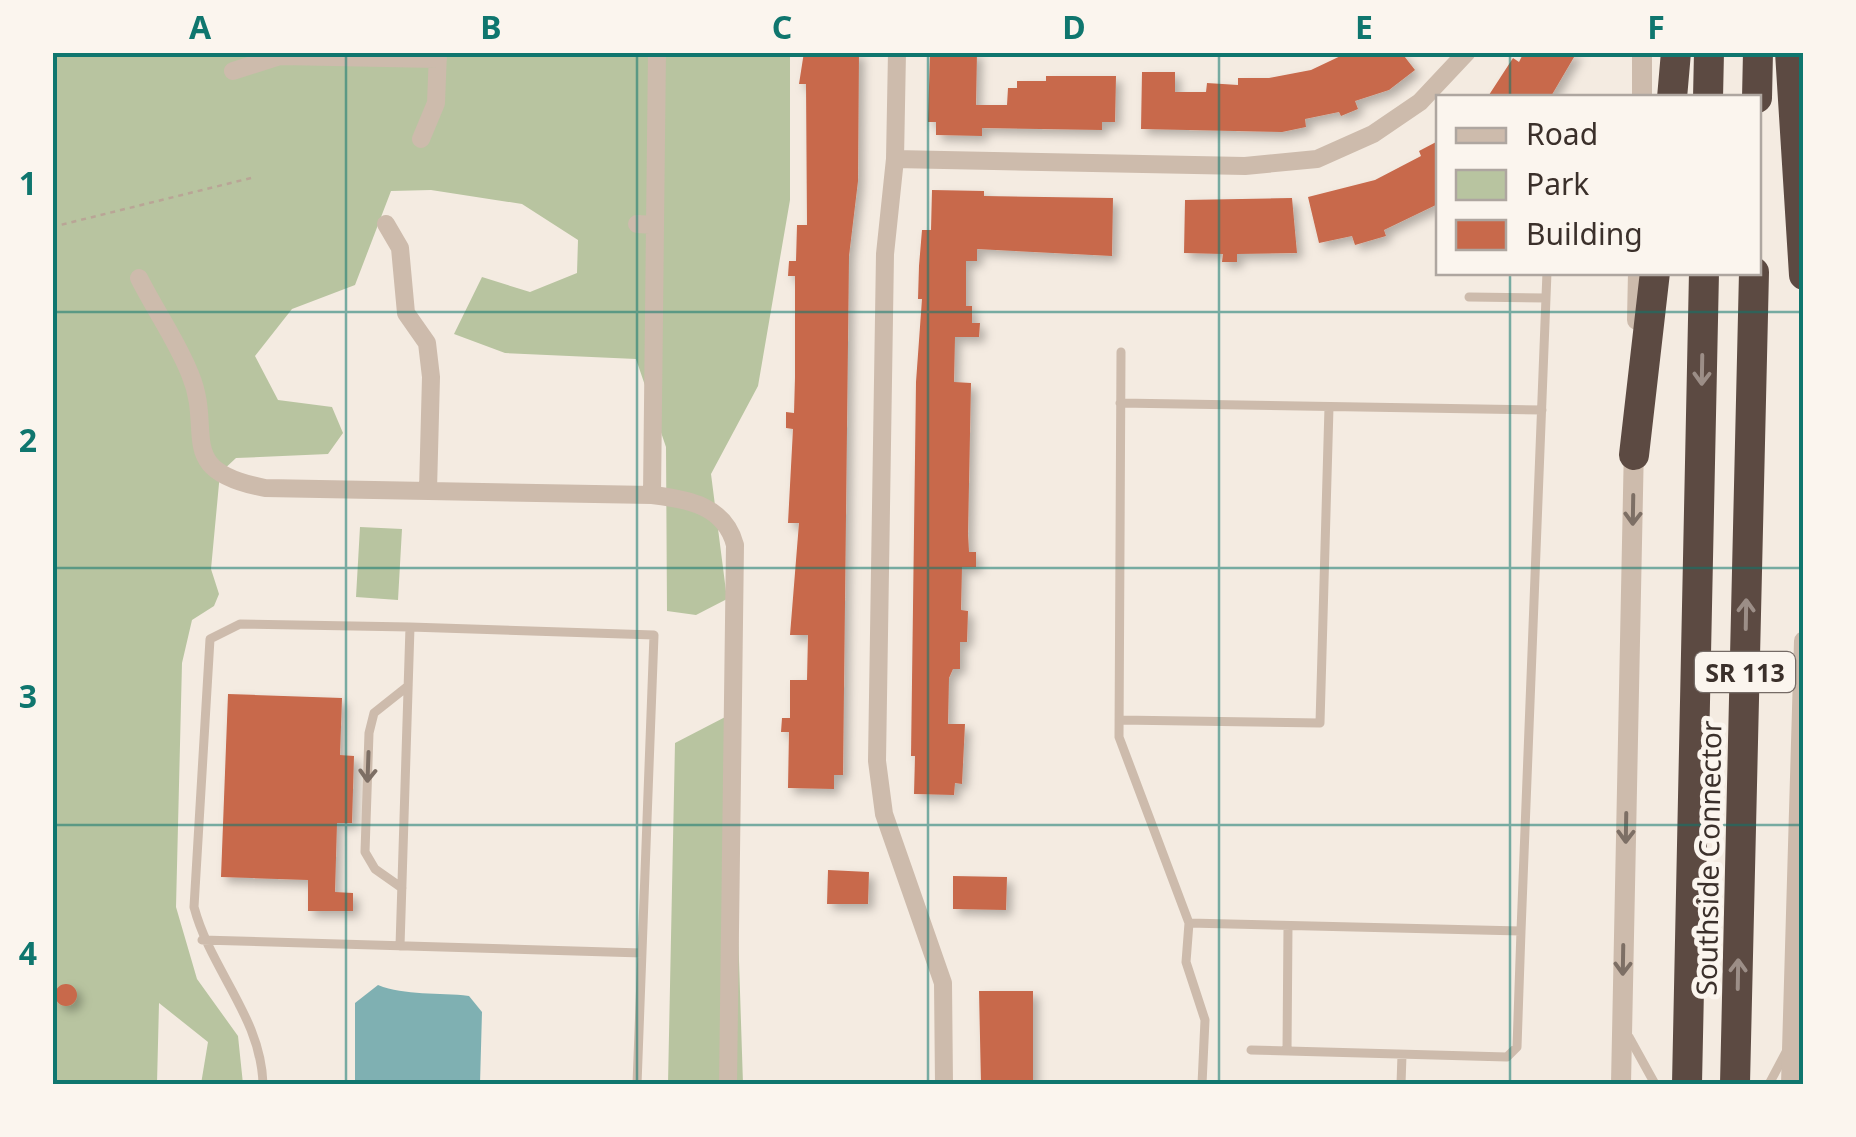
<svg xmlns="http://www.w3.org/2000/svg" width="1856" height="1137" viewBox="0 0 1856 1137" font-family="'Noto Sans',sans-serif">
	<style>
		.green { fill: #b8c4a0 }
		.water { fill: #7fb0b2 }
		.building { fill: #c8694b; filter: url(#shadow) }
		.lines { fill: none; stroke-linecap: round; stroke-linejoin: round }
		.path { stroke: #b9a596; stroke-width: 2.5; stroke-dasharray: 5 5; stroke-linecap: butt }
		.service { stroke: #cdbbac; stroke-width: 9 }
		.minor { stroke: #cdbbac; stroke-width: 18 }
		.tertiary { stroke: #cdbbac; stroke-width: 20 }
		.motorway { stroke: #5c4a42; stroke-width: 30 }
		.oneway { stroke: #9c8e87 }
		.oneway2 { stroke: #7d6f65 }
		.grid { fill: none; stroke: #0f766e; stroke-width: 2.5; stroke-opacity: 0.55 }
		.labels { text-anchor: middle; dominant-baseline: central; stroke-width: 10; stroke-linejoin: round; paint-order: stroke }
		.shield { fill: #fbf5ee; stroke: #756b66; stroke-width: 2.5 }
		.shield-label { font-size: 25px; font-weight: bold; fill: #3b302b }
		.street-label { font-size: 28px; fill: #3b302b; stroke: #fbf5ee }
		.neatline { fill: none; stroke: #0f766e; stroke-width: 4 }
		.grid-label { font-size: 32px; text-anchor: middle; font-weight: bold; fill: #0f766e }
	</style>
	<defs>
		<filter id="shadow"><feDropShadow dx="5.5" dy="5.5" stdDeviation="5" flood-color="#0004"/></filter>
	</defs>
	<rect width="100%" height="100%" fill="#f4ebe1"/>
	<path class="green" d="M52,53H790V200L758,386L711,474L727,599L696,615L667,611L666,447L636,359L505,353L454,334L482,277L530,292L577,273L578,240L522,204L431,190L391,191L355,285L292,309L255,356L278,400L332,407L343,433L328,454L236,458L220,473L211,569L219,594L214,606L192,620L182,663L176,907L197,979L238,1036L243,1084H201L208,1042L159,1003L157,1084H53Z
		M360,527L402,529L398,600L356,597Z
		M731,714L743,1084H668L675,743Z"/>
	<path class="water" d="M378,985C405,996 439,992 469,996L482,1012L480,1084H355V1003Z"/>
	<path class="building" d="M804,52H859L858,181L849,256L843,775H834V789L788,788L789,732H781L782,718H790V680H807L808,635H790L799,523H788L793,429L786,428V412L794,413L795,377V276H788L789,261H796L797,225H807L806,84H799Z
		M930,52H977L976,105H1007L1008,88H1017V81H1046V76H1116L1115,122H1102V130L982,128V136L936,135V122H928Z
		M1349,52H1401L1415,70L1389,90L1355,101L1358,109L1341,116L1339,112L1305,119L1306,127L1282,132L1141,129L1142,72H1175V92H1206L1207,83L1238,85V78H1269L1311,70Z
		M1524,52H1577L1550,98H1487L1513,58L1519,62Z
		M1438,141V204L1384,230L1386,236L1355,245L1352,236L1319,243L1308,197L1375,180L1421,156L1419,151Z
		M932,190L984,191V196L1113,198L1112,256L977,249V261H966V306H972V323H980L979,337H955L954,382L971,383L968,534L969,552H976V567H962L961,610L968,611L967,642H960V669H953L949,678L948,724H965L962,784L955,783L954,795L914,794L915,756H911L916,382L922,299H918L919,266L922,230H931Z
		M1292,198L1297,253L1237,254V262H1222L1223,254L1184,253L1185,200Z
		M228,694L342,698L340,755L354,756L352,823H337L335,892L353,893V911H308V880L221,877Z
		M828,870L869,872L868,904H827Z
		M953,876L1007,877L1006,910L953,909Z
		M55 995a11 11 0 1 1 22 0a11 11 0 1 1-22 0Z
		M979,991H1033V1084H981Z"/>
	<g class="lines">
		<path class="path" d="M52,227L255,177"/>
		<path class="service" d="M1469,297L1546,298
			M1121,352L1119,737L1189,923L1521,931L1517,1047L1507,1057L1251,1050
			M1120,403L1542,410
			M1119,720L1320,723L1329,407
			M402,888L375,869L365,852L369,733L374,713L408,686
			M1189,923L1186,962L1205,1020L1202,1084
			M1521,931L1547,272
			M202,940L642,953
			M400,946L410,627L654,635L637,1084
			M1629,1037L1655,1084
			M1287,1051L1288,926
			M263,1084C261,1017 211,971 194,907L210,639L240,624L410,627
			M1401,1084L1402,1055
			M1769,1084L1786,1052"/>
		<path class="minor" d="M897,52L895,159L885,254L877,761L884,814L943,983L944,1084
			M233,71L280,56L438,59
			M421,139L436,103L438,52
			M895,159L1245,166L1317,159L1373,134L1420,102L1467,52
			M386,224L400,248L406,313L427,343L431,377L428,490
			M637,224L655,225L652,495
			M655,225L657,52
			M139,278C155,310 177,341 190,374C215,433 172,470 265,488L652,495C688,499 725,506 735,545L728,1084"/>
		<path class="tertiary" d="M1642,98V52
			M1637,320L1638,272
			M1621,1084L1634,444
			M1791,1084L1804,641"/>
		<path class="motorway" d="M1790,52L1804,275
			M1672,98L1676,52
			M1708,98L1709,52
			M1757,98L1758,52
			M1634,455L1655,272
			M1687,1084L1704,272
			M1735,1084L1754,272"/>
	</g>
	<defs><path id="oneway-shaft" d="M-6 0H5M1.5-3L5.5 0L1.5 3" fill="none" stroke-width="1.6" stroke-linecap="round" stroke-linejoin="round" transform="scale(2.5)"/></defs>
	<g class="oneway">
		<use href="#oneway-shaft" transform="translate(1702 370) rotate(91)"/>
		<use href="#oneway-shaft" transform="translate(1746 614) rotate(-89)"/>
		<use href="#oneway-shaft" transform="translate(1738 974) rotate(-89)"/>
	</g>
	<g class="oneway2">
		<use href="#oneway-shaft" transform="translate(1633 510) rotate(91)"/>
		<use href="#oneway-shaft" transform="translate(368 767) rotate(92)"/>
		<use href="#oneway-shaft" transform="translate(1626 828) rotate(91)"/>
		<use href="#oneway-shaft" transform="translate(1623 960) rotate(91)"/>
	</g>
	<path class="grid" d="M346,52V1084M637,52V1084M928,52V1084M1219,52V1084M1510,52V98M1510,272V1084M52,312H1804M52,568H1804M52,825H1804"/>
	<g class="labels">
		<rect class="shield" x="1695" y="652" width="100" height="40" rx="8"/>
		<g class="shield-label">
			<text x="1745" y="672">SR 113</text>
		</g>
		<g class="street-label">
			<text transform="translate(1708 858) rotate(-89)">Southside Connector</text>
		</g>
	</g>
	<rect width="1856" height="1137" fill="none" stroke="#fbf5ee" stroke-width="110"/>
	<rect x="1436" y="95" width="325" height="180" fill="#fbf5ee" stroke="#aea6a0" stroke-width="2.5"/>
	<rect x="1456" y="128" width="50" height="15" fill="#cdbbac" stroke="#aea6a0" stroke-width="2.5"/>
	<text x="1526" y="145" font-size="30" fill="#3b302b">Road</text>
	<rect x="1456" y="170" width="50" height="30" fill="#b8c4a0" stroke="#aea6a0" stroke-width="2.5"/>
	<text x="1526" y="195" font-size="30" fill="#3b302b">Park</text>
	<rect x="1456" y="220" width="50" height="30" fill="#c8694b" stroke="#aea6a0" stroke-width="2.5"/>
	<text x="1526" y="245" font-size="30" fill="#3b302b">Building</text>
	<rect x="55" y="55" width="1746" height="1027" class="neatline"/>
	<g class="grid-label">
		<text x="200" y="39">A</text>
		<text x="491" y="39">B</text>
		<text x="782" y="39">C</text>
		<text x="1074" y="39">D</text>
		<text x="1364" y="39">E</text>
		<text x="1656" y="39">F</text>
		<text x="28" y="195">1</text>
		<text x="28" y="452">2</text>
		<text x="28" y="708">3</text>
		<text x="28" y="965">4</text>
	</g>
</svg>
